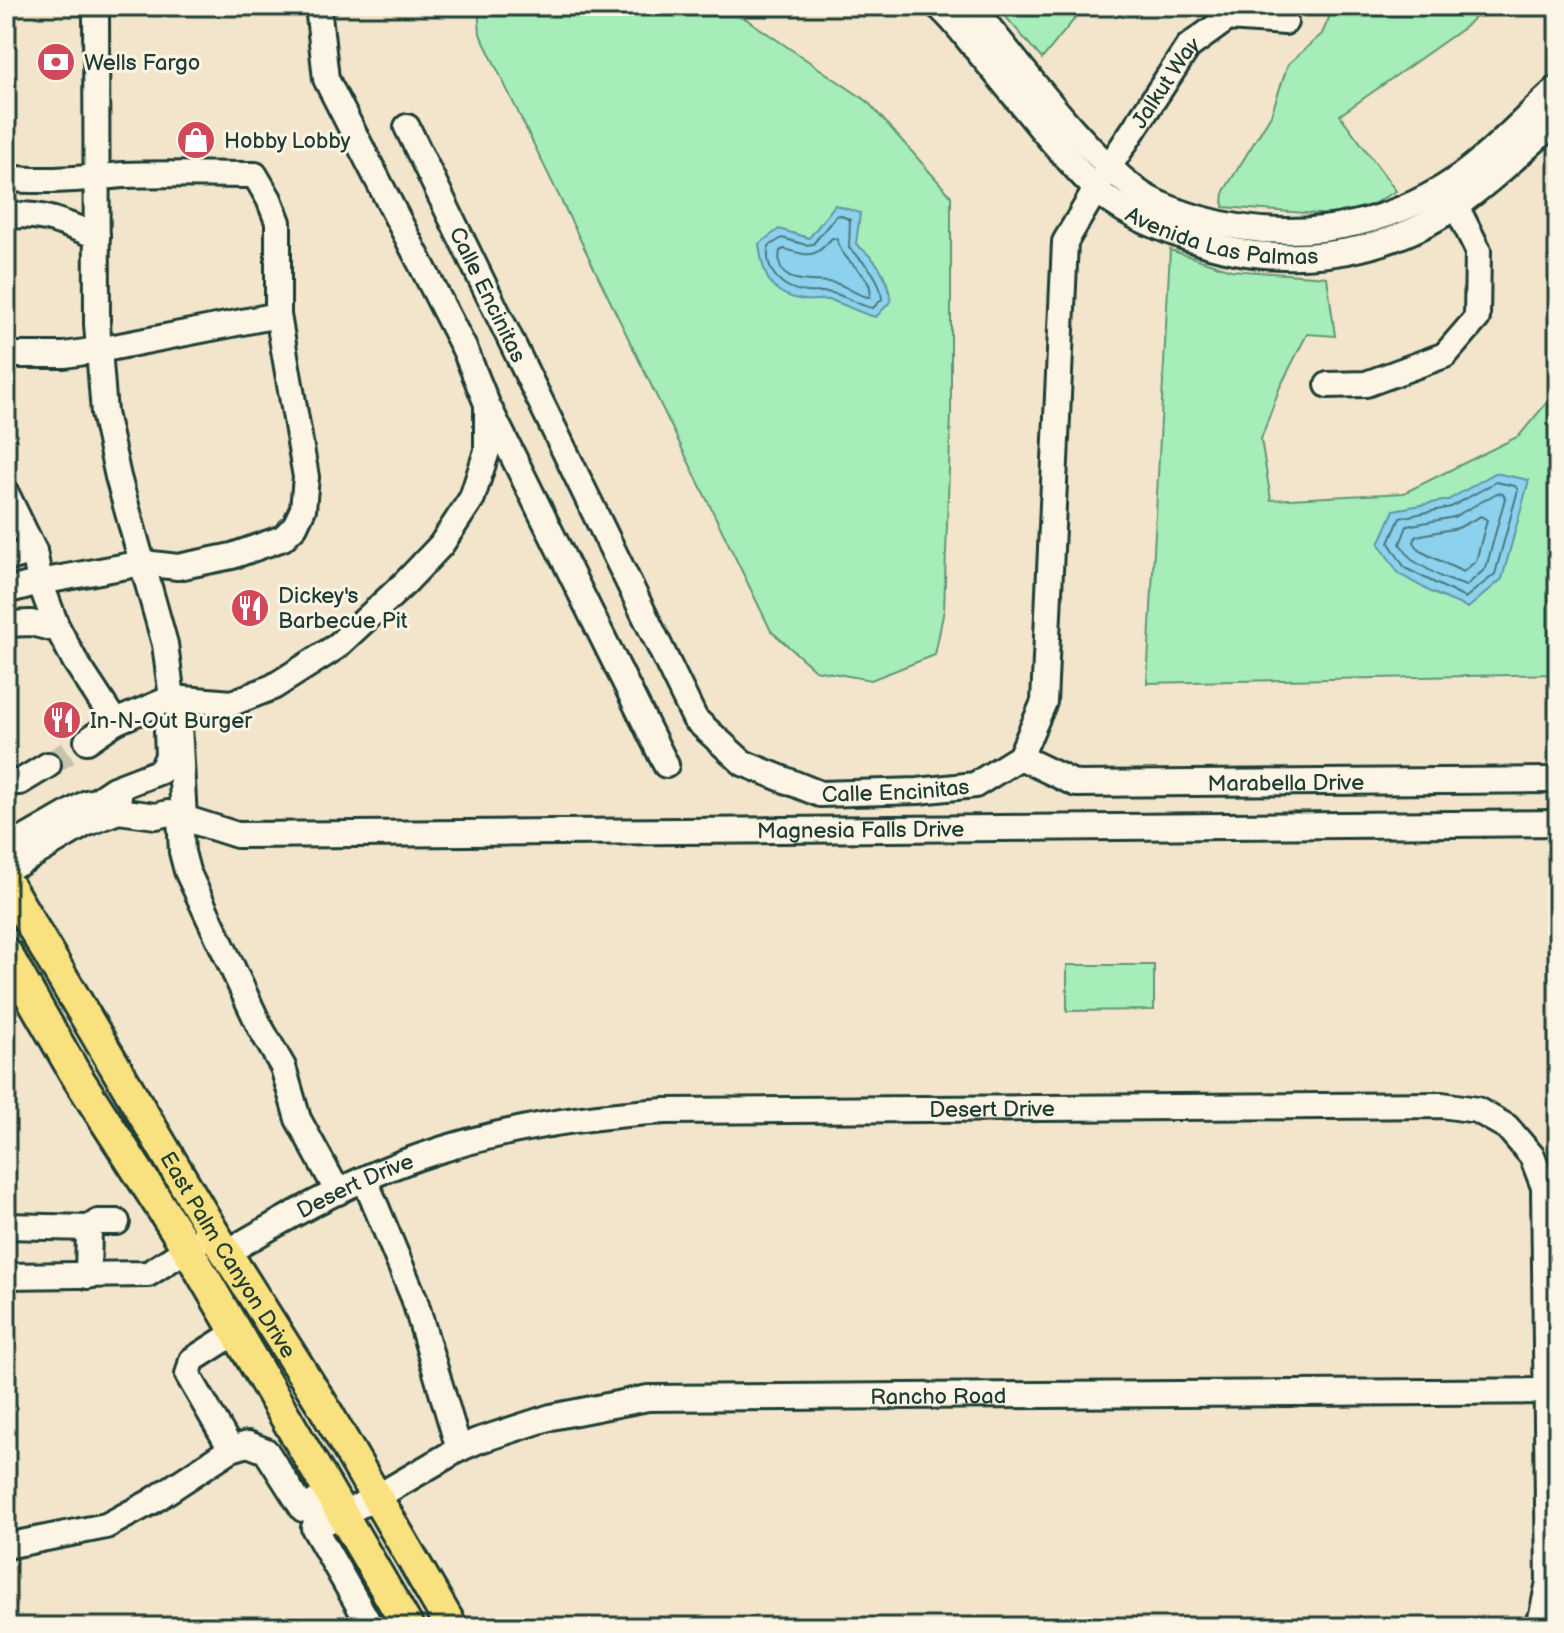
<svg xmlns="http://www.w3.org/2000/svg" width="1564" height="1633" viewBox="0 0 1564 1633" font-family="'Balsamiq Sans',sans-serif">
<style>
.green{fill:#a6edba;stroke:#629577;stroke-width:2}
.water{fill:#8cd1ed;stroke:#6096a3;stroke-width:2}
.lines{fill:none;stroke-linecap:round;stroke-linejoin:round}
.shore{stroke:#4b787e;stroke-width:2}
.minor-tunnel{stroke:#c8c3ad;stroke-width:24;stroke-dasharray:24 12;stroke-linecap:butt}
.minor-casing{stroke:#1f3d34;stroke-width:30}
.major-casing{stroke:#1f3d34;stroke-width:36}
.minor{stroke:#fcf5e5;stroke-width:24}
.major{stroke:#fae180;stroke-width:30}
.labels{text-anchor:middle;stroke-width:6;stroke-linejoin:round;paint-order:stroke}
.poi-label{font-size:22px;fill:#1f3d34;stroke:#fcf5e5;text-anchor:start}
.street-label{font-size:22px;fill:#1f3d34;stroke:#fcf5e5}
</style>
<rect width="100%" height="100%" fill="#f2e5cb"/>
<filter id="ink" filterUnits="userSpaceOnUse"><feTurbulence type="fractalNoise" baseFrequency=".0125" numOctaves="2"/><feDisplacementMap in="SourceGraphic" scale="16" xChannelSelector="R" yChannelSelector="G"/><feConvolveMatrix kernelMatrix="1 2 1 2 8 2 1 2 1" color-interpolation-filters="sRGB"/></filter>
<g filter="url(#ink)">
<g class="green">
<path d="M478,6H727L867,101L951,196V413L944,610L935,655L871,680L815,670L771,631L480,34Z"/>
<path d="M1000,6H1085L1042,59L1000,10Z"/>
<path d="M1334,6H1485L1465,27L1340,115L1396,191L1369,206L1333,215L1223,207L1224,191L1271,115L1288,64L1322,34Z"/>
<path d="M1170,250L1231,270L1327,277L1335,336L1307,334L1280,387L1261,439L1271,500L1404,493L1519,436L1558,389V674L1147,683Z"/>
<path d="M1067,965H1154V1010L1067,1011Z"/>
</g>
<g class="water">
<path d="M835,205L860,213L856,244C878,261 887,274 891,301L876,317C859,314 844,303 829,300C821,299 812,301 804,300C769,295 763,275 759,244L779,229L809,238Z"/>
<path d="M1495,473L1529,480L1502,579L1468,608L1433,593L1399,574L1379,544L1394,510L1448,500Z"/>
</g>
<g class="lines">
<g class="shore">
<path d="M840,215L850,220L849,248C865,264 880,275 882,299L873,308C858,306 847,296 832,293C824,291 815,293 807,292C783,290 763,271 769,246L782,238L806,245L813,244L836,216Z"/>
<path d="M832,238L837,239C841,264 875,273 870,297C857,296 847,286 835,283C814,278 773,289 780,251L784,249C810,256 814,259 832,238Z"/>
<path d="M1496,482L1515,486L1518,490L1495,574L1465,598L1405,568L1389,543L1400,518L1451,507Z"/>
<path d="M1497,493L1503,494L1505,498L1486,568L1466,586L1441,577L1412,560L1400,544L1407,526L1454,517Z"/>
<path d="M1481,516L1487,520L1476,561L1463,572L1420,551L1414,542L1416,536L1458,528Z"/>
</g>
<path class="minor-tunnel" d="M48,765L87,741"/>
<g class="minor-casing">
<g id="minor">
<path d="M96,6L97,324L104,413L118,477L165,644L172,698L178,707L184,819"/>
<path id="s1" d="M938,6C955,20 968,40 982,56C1019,100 1053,146 1093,186C1119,212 1154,226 1188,238C1276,270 1378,260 1456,206C1492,180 1525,149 1558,119"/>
<path d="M971,6C1024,68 1072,140 1137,191C1154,204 1178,212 1198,218C1281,242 1369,233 1443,188C1484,163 1522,120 1558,88"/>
<path id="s2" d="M407,127L695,719L743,763L820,794L918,791L975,785L1020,757L1044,702L1065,242L1109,167L1188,47L1228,18L1285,22"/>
<path d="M6,178C46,183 84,178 124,175C167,173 211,175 255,175L269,199L278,222V315L306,477L303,509L295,526L283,538L232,556L178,567L143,563L40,582L6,591"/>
<path d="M6,217C38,210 68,225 97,236"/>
<path d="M6,355H64L99,350L278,315"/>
<path d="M1328,385L1366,384L1445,355L1477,318L1478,250L1449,192"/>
<path d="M490,410L666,765"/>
<path d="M6,493L34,551L40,582L56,625L75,661L115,722L172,698L232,703L273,687L336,647L405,583L441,545L472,498L487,451V404L465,350L326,79L318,6"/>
<path d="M6,559L34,551"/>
<path d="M6,624L31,623L51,628"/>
<path d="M87,741L115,722"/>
<path id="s3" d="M1020,757L1076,784L1558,780"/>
<path d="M6,782H20L48,765"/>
<path d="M102,797L114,789L161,771L168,756L167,731"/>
<path d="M180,817L182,852L187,871L260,1027L283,1067L298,1119L338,1192"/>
<path d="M6,853L14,845L87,803L119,796"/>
<path id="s4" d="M6,864L20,863L85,824L118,811L156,816L168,813L237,835L1558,823"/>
<path d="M365,1180L414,1298L459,1449"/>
<path d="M6,1226L89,1228"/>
<path id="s5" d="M226,1253C287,1217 352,1180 419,1157C499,1129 581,1116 666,1111L1442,1105L1477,1110L1507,1127L1532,1156L1544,1187L1549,1582L1542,1615L1535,1627"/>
<path d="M6,1276L148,1274L201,1240"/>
<path d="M88,1276L89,1228L98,1222H117"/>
<path d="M231,1449L188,1375L192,1360L236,1332"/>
<path d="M6,1546L106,1526L151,1502L231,1449L248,1444L266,1451L303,1509L331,1493"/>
<path id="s6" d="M371,1627L314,1528L375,1498L459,1449L477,1441L551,1417L648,1398L1558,1391"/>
</g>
</g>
<g class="major-casing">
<g id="major">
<path id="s7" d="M6,882L213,1232L322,1404L452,1627"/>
<path d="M6,953L76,1075L187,1248L408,1627"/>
</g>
</g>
<use href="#minor" class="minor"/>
<use href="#major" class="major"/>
</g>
</g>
<defs>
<g id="bank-disc" transform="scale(2)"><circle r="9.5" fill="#d1495b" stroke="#fcf5e5"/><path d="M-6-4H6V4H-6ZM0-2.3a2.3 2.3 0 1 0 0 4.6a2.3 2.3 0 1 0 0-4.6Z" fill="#fff"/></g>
<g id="shop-disc" transform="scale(2)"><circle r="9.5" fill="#d1495b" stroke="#fcf5e5"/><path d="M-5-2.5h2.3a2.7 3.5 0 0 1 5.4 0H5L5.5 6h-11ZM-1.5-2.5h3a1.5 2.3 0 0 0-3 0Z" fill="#fff"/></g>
<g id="restaurant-disc" transform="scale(2)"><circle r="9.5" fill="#d1495b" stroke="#fcf5e5"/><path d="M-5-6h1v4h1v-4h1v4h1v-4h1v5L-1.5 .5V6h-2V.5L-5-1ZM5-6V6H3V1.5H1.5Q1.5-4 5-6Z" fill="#fff"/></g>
</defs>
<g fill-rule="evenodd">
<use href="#bank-disc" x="56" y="62"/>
<use href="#shop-disc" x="196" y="140"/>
<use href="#restaurant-disc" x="250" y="608"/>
<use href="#restaurant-disc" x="62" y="720"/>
</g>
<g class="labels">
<g class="poi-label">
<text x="84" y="70">Wells Fargo</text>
<text x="224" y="148">Hobby Lobby</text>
<text x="278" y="603">Dickey's<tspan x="278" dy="25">Barbecue Pit</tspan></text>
<text x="90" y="728">In-N-Out Burger</text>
</g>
<g class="street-label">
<text dy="8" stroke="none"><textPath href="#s2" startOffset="1724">Jalkut Way</textPath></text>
<text dy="8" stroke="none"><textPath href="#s1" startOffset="380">Avenida Las Palmas</textPath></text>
<text dy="8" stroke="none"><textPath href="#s2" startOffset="186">Calle Encinitas</textPath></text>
<text dy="8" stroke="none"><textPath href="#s3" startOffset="272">Marabella Drive</textPath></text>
<text dy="8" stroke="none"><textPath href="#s2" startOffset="882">Calle Encinitas</textPath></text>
<text dy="8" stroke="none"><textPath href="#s4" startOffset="872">Magnesia Falls Drive</textPath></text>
<text dy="8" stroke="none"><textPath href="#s5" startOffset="794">Desert Drive</textPath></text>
<text dy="8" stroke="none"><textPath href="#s5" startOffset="146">Desert Drive</textPath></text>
<text dy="8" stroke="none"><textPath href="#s7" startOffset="434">East Palm Canyon Drive</textPath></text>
<text dy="8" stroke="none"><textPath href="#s6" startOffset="766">Rancho Road</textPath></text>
</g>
</g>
<rect width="1564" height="1633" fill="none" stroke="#fcf5e5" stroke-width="32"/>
<rect x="16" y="16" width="1532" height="1601" fill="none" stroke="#1f3d34" stroke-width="3" filter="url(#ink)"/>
</svg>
